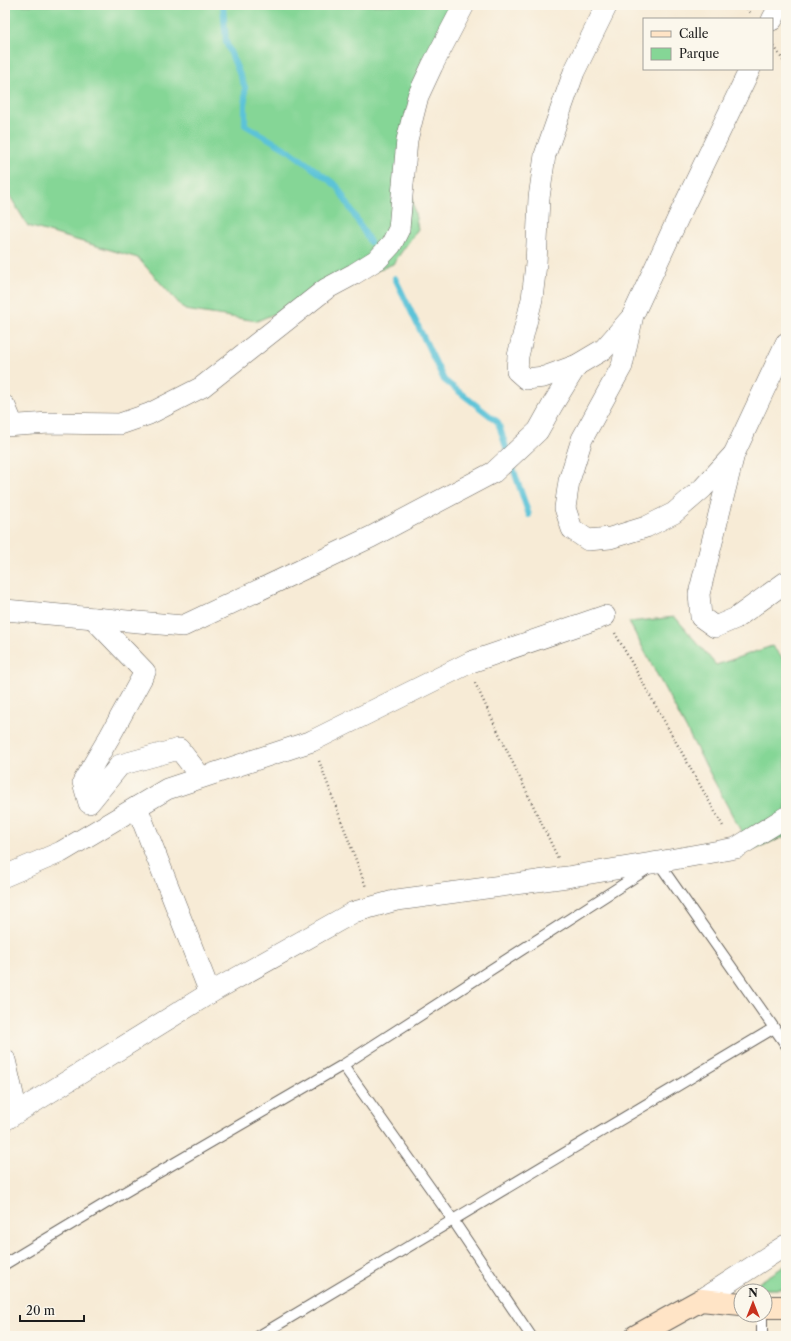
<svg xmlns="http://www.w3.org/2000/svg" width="791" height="1341" viewBox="0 0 791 1341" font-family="'Libre Caslon Text',serif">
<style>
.green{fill:#85d696;stroke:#507959}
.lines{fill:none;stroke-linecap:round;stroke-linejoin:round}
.stream{stroke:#5bc3d8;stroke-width:6}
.lane-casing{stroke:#69645d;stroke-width:12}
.street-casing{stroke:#69645d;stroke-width:22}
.secondary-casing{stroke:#69645d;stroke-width:24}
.path{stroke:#69645d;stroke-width:2.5;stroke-dasharray:1 3;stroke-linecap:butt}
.lane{stroke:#fff;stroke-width:10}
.street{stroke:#fff;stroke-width:21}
.secondary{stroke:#ffe4c6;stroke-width:22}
</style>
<rect width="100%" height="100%" fill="#fbf7ec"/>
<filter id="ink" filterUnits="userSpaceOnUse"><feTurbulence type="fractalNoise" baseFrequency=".025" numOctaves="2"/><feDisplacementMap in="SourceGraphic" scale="8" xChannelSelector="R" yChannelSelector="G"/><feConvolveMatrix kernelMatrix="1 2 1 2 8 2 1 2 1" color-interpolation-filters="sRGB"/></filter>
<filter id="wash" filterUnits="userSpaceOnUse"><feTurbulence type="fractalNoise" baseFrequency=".012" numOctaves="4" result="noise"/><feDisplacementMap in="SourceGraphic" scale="16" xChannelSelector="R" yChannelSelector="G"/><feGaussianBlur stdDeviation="0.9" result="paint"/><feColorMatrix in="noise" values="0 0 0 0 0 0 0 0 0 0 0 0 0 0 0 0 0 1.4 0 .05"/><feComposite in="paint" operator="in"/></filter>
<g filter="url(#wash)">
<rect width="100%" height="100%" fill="#f7ebd6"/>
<g class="green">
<path d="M5,5H453L402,145L418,229L393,264L257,321L185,310L138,258L28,226L5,188Z"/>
<path d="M675,617L716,665L772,646L786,662V836L751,850L629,622Z"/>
<path d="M786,1265V1289H749Z"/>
</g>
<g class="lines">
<g class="stream">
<path d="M223,5L226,42L245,87V125L291,152L337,186L370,242"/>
<path d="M395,278L444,380L498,422L508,453"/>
<path d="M511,462L529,515"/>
</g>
</g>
</g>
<g filter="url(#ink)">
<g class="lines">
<g class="lane-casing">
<g id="lane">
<path d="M343,1065L453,1220L531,1336"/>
<path d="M5,1264L113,1199L343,1065L658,862L786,1045"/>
<path d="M762,1315V1336"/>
<path d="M259,1336L774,1028"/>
</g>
</g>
<g class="street-casing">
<g id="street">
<path d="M607,5L574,72L545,155L539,198L536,264L532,299L518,356L517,371L526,379L544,377L577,365L604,349L632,317"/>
<path d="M772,20L780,5"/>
<path d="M786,343L734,454L699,594L701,617L715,627L736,618L786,582"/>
<path d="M5,406L13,425"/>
<path d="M5,426L49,423L120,424L149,414L202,387L326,289L354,274L378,259L391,245L399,229L407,140L418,96L432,66L464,5"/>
<path d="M734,454L703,488L674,513L646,527L610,538L588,540L572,529L565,508L569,481L582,439L622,366L633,315L679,216L750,69"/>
<path d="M5,610L183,626L371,537L494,472L538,431L553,404L577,365"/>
<path d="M93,618L145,672L110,736L83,782L89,803L120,765L179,749L201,777"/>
<path d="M137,807L210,993"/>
<path d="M5,876L61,852L167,789L312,741L471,662L605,616"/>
<path d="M5,1060L17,1112"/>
<path d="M5,1120L210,993L354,912L397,900L567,877L658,862L736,848L786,817"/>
<path d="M701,1300L786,1245"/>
</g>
</g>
<g class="secondary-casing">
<g id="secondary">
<path d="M765,1307H786"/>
<path d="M636,1336L701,1300L741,1304"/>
</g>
</g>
<g class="path">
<path d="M745,5L751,14"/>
<path d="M772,43L786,65"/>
<path d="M615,633L724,828"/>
<path d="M475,683L558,858"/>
<path d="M319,761L366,887"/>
</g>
<use href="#lane" class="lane"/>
<use href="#street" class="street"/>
<use href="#secondary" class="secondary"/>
</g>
</g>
<rect width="791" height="1341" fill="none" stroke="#fbf7ec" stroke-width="20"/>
<rect x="643" y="18" width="130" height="52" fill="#fbf7ec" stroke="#a29f99"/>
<rect x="651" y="31" width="20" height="6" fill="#ffe4c6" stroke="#a29f99"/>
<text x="679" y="38" font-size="12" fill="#1c1c1c">Calle</text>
<rect x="651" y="48" width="20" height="12" fill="#85d696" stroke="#a29f99"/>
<text x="679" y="58" font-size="12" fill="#1c1c1c">Parque</text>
<g transform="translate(753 1303)"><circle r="19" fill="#fbf7ec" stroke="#a29f99"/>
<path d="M0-3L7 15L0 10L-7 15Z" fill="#c8321e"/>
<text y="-6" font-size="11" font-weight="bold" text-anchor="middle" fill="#1c1c1c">N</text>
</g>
<path d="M20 1315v6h64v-6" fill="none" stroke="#1c1c1c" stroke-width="2"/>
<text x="26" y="1315" font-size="12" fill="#1c1c1c" stroke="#fbf7ec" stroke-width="3" paint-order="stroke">20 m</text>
</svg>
